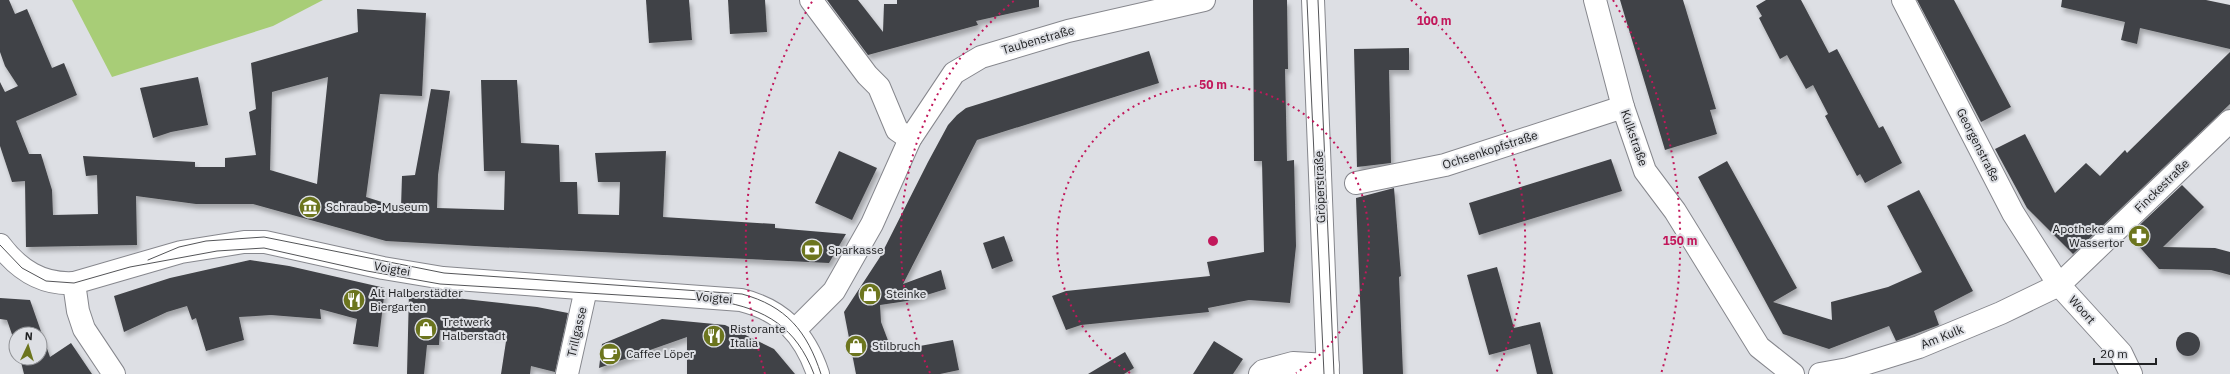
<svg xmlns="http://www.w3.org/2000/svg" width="2230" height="374" viewBox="0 0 2230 374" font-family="'IBM Plex Sans',sans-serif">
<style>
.green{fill:#a8cd77}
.building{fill:#404246;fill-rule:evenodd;filter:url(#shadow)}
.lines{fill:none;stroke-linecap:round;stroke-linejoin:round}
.minor-casing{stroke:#86878d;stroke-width:24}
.minor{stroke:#fff;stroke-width:22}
.tram{stroke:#545558;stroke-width:1}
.ring{fill:none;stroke:#c2185b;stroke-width:2;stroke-dasharray:2 4}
.labels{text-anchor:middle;stroke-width:4;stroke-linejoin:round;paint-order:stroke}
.street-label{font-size:12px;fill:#202123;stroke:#dddfe4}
.poi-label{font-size:12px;fill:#202123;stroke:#dddfe4;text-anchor:start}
.centre{fill:#c2185b;stroke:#dddfe4;stroke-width:2}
.ring-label{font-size:12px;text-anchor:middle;font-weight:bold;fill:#c2185b;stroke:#dddfe4;stroke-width:4;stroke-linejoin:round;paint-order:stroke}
</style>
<defs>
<filter id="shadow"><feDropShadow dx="2.5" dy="4.5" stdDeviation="2" flood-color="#0004"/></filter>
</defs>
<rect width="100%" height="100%" fill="#dddfe4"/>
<path class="green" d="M72,0H323L273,26L112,77Z"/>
<g class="building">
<path d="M0,0H9L15,14L27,9L52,68L64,63L77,95L16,121L29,154H41L52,190L53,215L98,214L97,175L86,176L83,156L195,162V167H225V158L256,155L249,112L256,109L251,63L358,32L357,9L426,13L422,96L380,94L366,197L401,208L402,176L415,175L431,89L450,91L438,175L437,208L504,210L505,171H484L481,80H517L521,143L559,145L560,182H577L578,214L619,215L620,182H598L595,153L666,151L663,217L775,224V228L846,234L829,263L475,246L386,241L253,204H196L136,196L137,245L26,247L25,181L12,182L0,146V82L5,92L18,86L5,66L0,52ZM328,77L317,184L270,170L272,92Z"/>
<path d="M646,0H689L692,40L649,43Z"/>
<path d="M728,0H765L767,32L730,34Z"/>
<path d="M827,0H858L883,32L884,4H897V0H1039V7L976,21L978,25L868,55Z"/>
<path d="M1253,0H1287L1288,69H1285L1287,161L1294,160L1296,246L1290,303L1249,300L1208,308L1209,312L1081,325L1066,330L1052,296L1066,291L1210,276L1207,262L1264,252L1262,161H1254Z"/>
<path d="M1620,0H1683L1716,109L1710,110L1717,134L1665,150Z"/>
<path d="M1766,0H1801L1829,53L1837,49L1879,128L1883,126L1902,163L1865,183L1860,174L1857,176L1825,116L1828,114L1813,85L1806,89L1787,55L1780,59L1759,18L1762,16L1756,6Z"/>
<path d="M1917,0H1954L2011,107L1981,122Z"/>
<path d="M2062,0H2206L2230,5V49L2140,28L2137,44L2121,40L2125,22L2061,7Z"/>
<path d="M1409,48V70H1389L1391,163L1357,167L1354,49Z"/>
<path d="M1149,51L1159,83L977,140L903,284L941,270L946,289L907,301L880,305L881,322L892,351L953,340L959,370L940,374H856L844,312L880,257L928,162L948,125L957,115L966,108Z"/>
<path d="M2230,52V104L2073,254L2027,208L1995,149L2025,134L2055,193L2086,163L2100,176L2125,150L2127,153Z"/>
<path d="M198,77L208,125L171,132L153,138L140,88Z"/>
<path d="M839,151L877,168L852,220L815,203Z"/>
<path d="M1611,159L1622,191L1479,235L1469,203Z"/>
<path d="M1727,161L1797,288L1773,302L1832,320L1831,302L1888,287L1922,272L1887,206L1919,190L1973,291L1934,311L1939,325L1896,341L1889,326L1829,349L1783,334L1698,177Z"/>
<path d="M2182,185L2204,207L2163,247L2215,248L2230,252V275L2211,270L2159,269L2129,235Z"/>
<path d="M1394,188L1401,276L1399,277L1403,374H1363L1356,198Z"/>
<path d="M1004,236L1013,261L992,269L983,243Z"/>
<path d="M250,260L289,266L385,288L378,347L353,344L357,319L320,309L321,319L271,315L239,317L244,340L206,351L196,318L192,320L187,306L167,312L124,332L114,296L170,278Z"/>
<path d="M1497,267L1514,328L1540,322L1553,374H1537L1530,344L1489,355L1467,275Z"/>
<path d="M409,293L537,307L568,313L555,372L531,366L530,374H501L507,335L440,330L439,345H427L424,374H407Z"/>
<path d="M0,298L30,300L50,357L71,343L92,374H24L20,358H40V334H16V346L7,320L0,319Z"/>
<path d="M662,319L725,325L774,349L795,374H687V337L599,368L602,344Z"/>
<circle cx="2188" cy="344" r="12"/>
<path d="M1214,341L1243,359L1233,374H1193Z"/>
<path d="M1125,352L1134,368L1124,374H1088Z"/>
</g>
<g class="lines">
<g class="minor-casing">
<g id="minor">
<path d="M811,0L867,75L879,87L897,130L910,139"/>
<path d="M1313,0L1328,374"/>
<path d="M1595,0L1623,107L1645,171L1675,211L1759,347L1793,374"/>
<path d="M1903,0L2013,213L2059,285L2121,353L2131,374"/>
<path d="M1356,183L1445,165L1623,107"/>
<path d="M0,245C19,270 42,285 74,283L181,252L244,242H265L383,268L443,278L741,300C782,310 805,335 818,374"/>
<path d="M74,283L78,311L84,329L114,374"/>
<path d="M795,330L834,291L872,224L910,139L954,73L981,57L1068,31L1204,0"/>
<path d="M567,374L586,289"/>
<path d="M1260,374L1263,371L1293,363L1328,365"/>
<path d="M1820,374L1848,369L1919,347L2001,313L2059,285L2230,121"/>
</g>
</g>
<use href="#minor" class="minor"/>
<g class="tram">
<path d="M1307,0L1324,374"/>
<path d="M1318,0L1334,374"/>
<path d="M0,245L22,268L46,281L74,283L130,267L217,251L264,248L367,271L440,284L718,301C766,309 796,327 814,374"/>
<path d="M148,260L179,247L206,241L264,237L444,273L742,294C786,306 807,331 821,374"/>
</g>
</g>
<g class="ring">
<path d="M1130 373A156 156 0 1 1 1296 373"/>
<path d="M930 373A312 312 0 0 1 1015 0M1411 0A312 312 0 0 1 1496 373"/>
<path d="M765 374A467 467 0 0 1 813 0M1613 0A467 467 0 0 1 1661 374"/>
</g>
<defs>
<g id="museum-disc" transform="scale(1.15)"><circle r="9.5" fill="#6c751e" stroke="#dddfe4"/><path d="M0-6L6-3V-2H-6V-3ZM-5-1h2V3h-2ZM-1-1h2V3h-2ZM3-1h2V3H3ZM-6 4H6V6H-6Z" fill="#fff"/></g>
<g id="pharmacy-disc" transform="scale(1.15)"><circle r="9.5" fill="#6c751e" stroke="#dddfe4"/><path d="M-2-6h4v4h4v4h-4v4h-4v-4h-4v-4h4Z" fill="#fff"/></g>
<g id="bank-disc" transform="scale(1.15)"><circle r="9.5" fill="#6c751e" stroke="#dddfe4"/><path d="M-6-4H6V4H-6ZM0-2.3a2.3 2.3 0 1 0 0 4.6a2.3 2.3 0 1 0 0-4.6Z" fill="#fff"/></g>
<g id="shop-disc" transform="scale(1.15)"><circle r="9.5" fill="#6c751e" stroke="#dddfe4"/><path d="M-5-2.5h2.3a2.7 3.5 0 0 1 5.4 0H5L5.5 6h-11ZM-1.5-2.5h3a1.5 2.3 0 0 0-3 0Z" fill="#fff"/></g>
<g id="restaurant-disc" transform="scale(1.15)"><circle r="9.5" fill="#6c751e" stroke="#dddfe4"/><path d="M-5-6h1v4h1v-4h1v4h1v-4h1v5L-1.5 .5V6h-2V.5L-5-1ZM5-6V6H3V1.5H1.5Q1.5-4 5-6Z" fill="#fff"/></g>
<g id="cafe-disc" transform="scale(1.15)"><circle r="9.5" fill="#6c751e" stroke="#dddfe4"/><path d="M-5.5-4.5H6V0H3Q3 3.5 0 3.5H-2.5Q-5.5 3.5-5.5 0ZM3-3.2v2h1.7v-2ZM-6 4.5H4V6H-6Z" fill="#fff"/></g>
</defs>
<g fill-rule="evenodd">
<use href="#museum-disc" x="310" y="207"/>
<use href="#pharmacy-disc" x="2139" y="236"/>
<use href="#bank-disc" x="812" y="250"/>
<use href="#shop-disc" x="870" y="294"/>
<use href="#restaurant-disc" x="354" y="300"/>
<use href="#shop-disc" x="426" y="329"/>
<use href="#restaurant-disc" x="714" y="336"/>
<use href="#shop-disc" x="856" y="346"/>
<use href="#cafe-disc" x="610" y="354"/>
</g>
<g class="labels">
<g class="street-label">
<text transform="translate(1038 40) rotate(-16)" y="4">Taubenstraße</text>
<text transform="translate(1634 138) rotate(71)" y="4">Kulkstraße</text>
<text transform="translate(1978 145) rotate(63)" y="4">Georgenstraße</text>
<text transform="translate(1490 150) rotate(-18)" y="4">Ochsenkopfstraße</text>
<text transform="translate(2162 186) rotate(-44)" y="4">Finckestraße</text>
<text transform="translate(1320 187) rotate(-92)" y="4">Gröperstraße</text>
<text transform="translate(392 269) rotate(10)" y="4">Voigtei</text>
<text transform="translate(714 298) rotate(5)" y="4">Voigtei</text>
<text transform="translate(2082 310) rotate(48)" y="4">Woort</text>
<text transform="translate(577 332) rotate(-77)" y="4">Trillgasse</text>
<text transform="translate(1942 337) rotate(-22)" y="4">Am Kulk</text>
</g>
<g class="poi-label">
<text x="326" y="211">Schraube-Museum</text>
<text x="2124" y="233" text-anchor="end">Apotheke am<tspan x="2124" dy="14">Wassertor</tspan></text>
<text x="828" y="254">Sparkasse</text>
<text x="370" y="297">Alt Halberstädter<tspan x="370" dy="14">Biergarten</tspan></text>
<text x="886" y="298">Steinke</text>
<text x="442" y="326">Tretwerk<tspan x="442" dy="14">Halberstadt</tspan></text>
<text x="730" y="333">Ristorante<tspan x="730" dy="14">Italia</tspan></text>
<text x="872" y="350">Stilbruch</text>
<text x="626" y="358">Caffee Löper</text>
</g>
</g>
<circle cx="1213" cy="241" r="6" class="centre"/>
<g class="ring-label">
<text x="1434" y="25">100 m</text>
<text x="1213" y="89">50 m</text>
<text x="1680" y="245">150 m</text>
</g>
<g transform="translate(28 346) rotate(4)"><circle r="19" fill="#dddfe4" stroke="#919397"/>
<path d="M0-3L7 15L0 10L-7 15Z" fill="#6c751e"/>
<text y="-6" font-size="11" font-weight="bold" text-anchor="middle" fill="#202123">N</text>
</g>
<path d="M2094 358v6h62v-6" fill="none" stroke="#202123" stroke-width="2"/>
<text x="2100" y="358" font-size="12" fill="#202123" stroke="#dddfe4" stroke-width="3" paint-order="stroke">20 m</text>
</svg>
